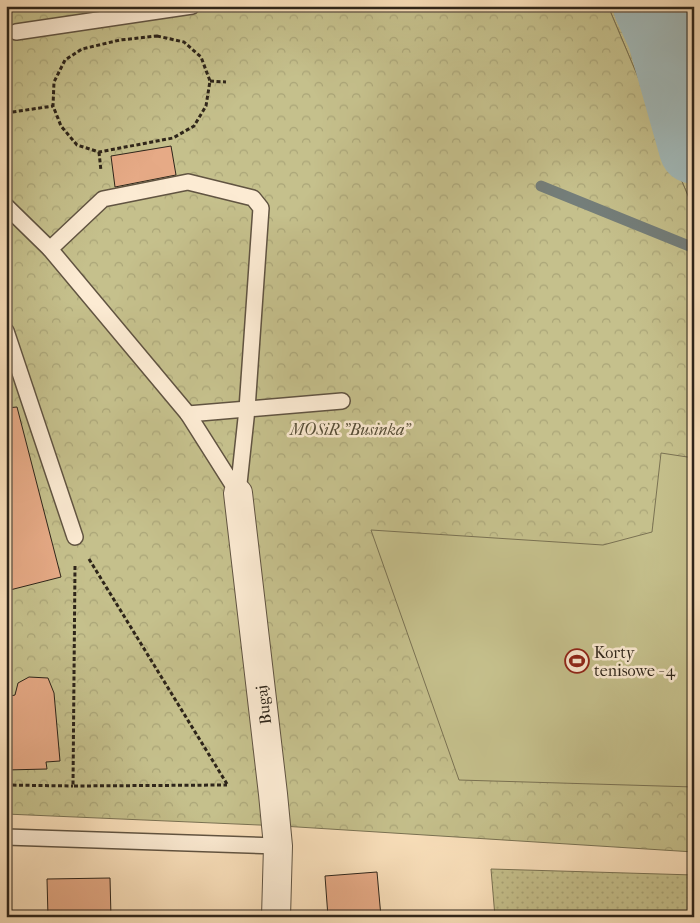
<svg xmlns="http://www.w3.org/2000/svg" width="700" height="923" viewBox="0 0 700 923" font-family="'IM FELL French Canon',serif">
<style>
.grass{fill:url(#grass-dots);stroke:#7a7253}
.wetland{fill:url(#wetland-marsh);stroke:#7a7253}
.park{fill:url(#park-crowns);stroke:#7a7253}
.pitch{fill:#c5c08c;stroke:#7a7253}
.lines{fill:none;stroke-linecap:round;stroke-linejoin:round}
.stream{stroke:#747e7a;stroke-width:11}
.river{stroke:#a2baba;stroke-width:70}
.building{fill:#e6aa86;stroke:#2e251a}
.lane-casing{stroke:#615442;stroke-width:18}
.street-casing{stroke:#615442;stroke-width:30}
.path{stroke:#2e251a;stroke-width:3;stroke-dasharray:4 2.5;stroke-linecap:butt}
.lane{stroke:#fcebd3;stroke-width:15}
.street{stroke:#fcebd3;stroke-width:28}
.labels{text-anchor:middle;stroke-width:5;stroke-linejoin:round;paint-order:stroke}
.park-label{font-size:16px;font-style:italic;fill:#544c36;stroke:#fcebd3}
.poi-label{font-size:16px;fill:#2e251a;stroke:#fcebd3;text-anchor:start}
.street-label{font-size:16px;fill:#2e251a;stroke:#fcebd3}
</style>
<defs>
<pattern id="grass-dots" width="8" height="8" patternUnits="userSpaceOnUse" patternTransform="scale(1.25)"><rect width="8" height="8" fill="#c5c08c"/><path d="M2 2h.1M6 6h.1" fill="none" stroke="#aaa578" stroke-width="1.8" stroke-linecap="round"/></pattern>
<pattern id="wetland-marsh" width="20" height="14" patternUnits="userSpaceOnUse" patternTransform="scale(1.25)"><rect width="20" height="14" fill="#c5c08c"/><path d="M1 5h8M5 5V1M11 12h8M15 12V8" fill="none" stroke="#aaa578"/></pattern>
<pattern id="park-crowns" width="20" height="18" patternUnits="userSpaceOnUse" patternTransform="scale(1.25)"><rect width="20" height="18" fill="#c5c08c"/><path d="M2 6a3 3 0 1 1 6 0M12 15a3 3 0 1 1 6 0" fill="none" stroke="#aaa578"/></pattern>
</defs>
<rect width="100%" height="100%" fill="#fae0bb"/>
<filter id="stains"><feTurbulence type="fractalNoise" baseFrequency=".004" numOctaves="4"/><feColorMatrix values="0 0 0 0 .2 0 0 0 0 .09 0 0 0 0 .02 0 0 0 .5 -.17"/></filter>
<radialGradient id="worn" r=".72"><stop offset=".6" stop-color="#630" stop-opacity="0"/><stop offset="1" stop-color="#630" stop-opacity=".3"/></radialGradient>
<path class="grass" d="M491,869L694,875V917H495Z"/>
<path class="wetland" d="M608,6H694V210Z"/>
<path class="park" d="M6,6H608L694,210V852L282,826L6,814Z"/>
<path class="pitch" d="M661,453L694,458V787L459,780L371,530L603,545L652,532Z"/>
<g class="lines">
<path class="stream" d="M541,186L694,248"/>
<path class="river" d="M648,6L662,36L694,149"/>
</g>
<g class="building">
<path d="M171,146L176,175L115,187L111,156Z"/>
<path d="M17,407L61,577L6,591V408Z"/>
<path d="M29,677L48,678L54,693L60,761L46,762L47,769L6,770V697L15,695L18,683Z"/>
<path d="M377,872L381,917H328L325,876Z"/>
<path d="M110,878L111,917H48L47,879Z"/>
</g>
<g class="lines">
<g class="lane-casing">
<g id="lane">
<path d="M16,32L192,6"/>
<path d="M188,182L253,198L261,208L247,409L238,493L188,414L50,249L103,199Z"/>
<path d="M6,206L50,249"/>
<path d="M6,331L75,537"/>
<path d="M188,414L342,401"/>
<path d="M6,837L278,846"/>
</g>
</g>
<g class="street-casing">
<path id="street" d="M238,493L273,794L278,846L276,917"/>
</g>
<g class="path">
<path d="M157,36L184,42L201,57L210,81L206,106L194,126L173,138L99,152L77,145L61,126L53,106L54,82L65,60L82,49L120,40Z"/>
<path d="M210,81L226,82"/>
<path d="M6,113L53,106"/>
<path d="M99,152L101,171"/>
<path d="M89,559L227,784"/>
<path d="M75,566L73,786L227,785"/>
<path d="M6,785L73,786"/>
</g>
<use href="#lane" class="lane"/>
<use href="#street" class="street"/>
</g>
<defs>
<g id="stadium-ring" transform="scale(1.25)"><circle r="9.5" fill="#fcebd3" stroke="#8f2418" stroke-width="1.5"/><path d="M0-5a6.5 5 0 1 0 0 10a6.5 5 0 1 0 0-10ZM-3.5-1.8h7v3.6h-7Z" fill="#8f2418"/></g>
</defs>
<g fill-rule="evenodd">
<use href="#stadium-ring" x="577" y="661"/>
</g>
<g class="labels">
<g class="park-label">
<text x="350" y="435">MOSiR "Businka"</text>
</g>
<g class="poi-label">
<text x="594" y="658">Korty<tspan x="594" dy="18">tenisowe - 4</tspan></text>
</g>
<g class="street-label">
<text transform="translate(263 705) rotate(-97)" y="6">Bugaj</text>
</g>
</g>
<rect width="700" height="923" fill="none" stroke="#fae0bb" stroke-width="25"/>
<rect x="8" y="8" width="685" height="908" fill="none" stroke="#2e251a" stroke-width="2.5"/>
<rect x="12" y="12" width="675" height="898" fill="none" stroke="#2e251a"/>
<rect width="100%" height="100%" filter="url(#stains)"/>
<rect width="100%" height="100%" fill="url(#worn)"/>
</svg>
